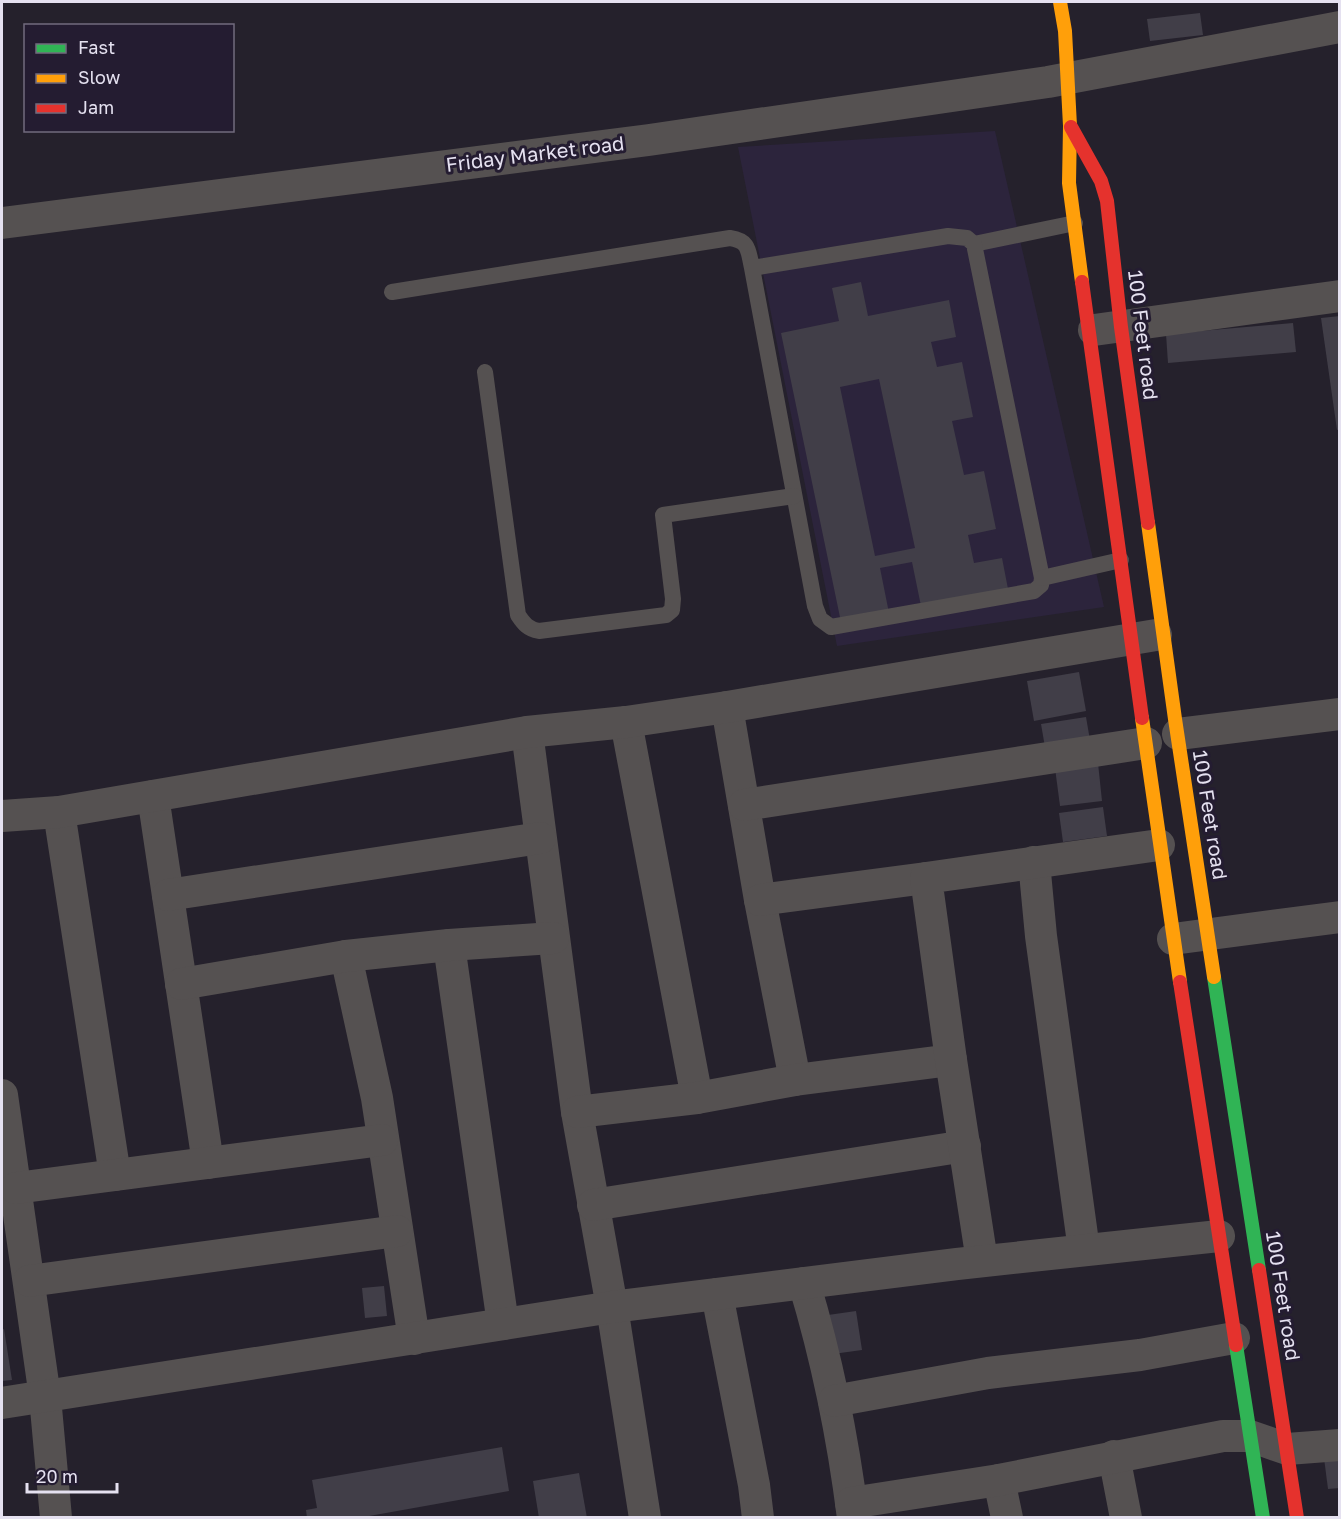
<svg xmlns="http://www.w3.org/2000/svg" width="1341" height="1519" viewBox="0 0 1341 1519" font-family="'Golos Text',sans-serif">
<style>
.built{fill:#2c243c}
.building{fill:#413e48;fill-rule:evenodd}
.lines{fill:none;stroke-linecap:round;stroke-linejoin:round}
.lane{stroke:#555151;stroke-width:16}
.street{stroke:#555151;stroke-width:32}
.fast{stroke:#30b455;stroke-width:14}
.slow{stroke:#ff9f0a;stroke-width:14}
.jam{stroke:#e5322d;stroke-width:14}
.labels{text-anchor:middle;stroke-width:6;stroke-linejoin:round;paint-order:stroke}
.street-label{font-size:20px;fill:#e5e1f0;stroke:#241c31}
</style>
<rect width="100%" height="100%" fill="#25212c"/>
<path class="built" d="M995,131L1104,607L837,646L738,147Z"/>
<g class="building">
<path d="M1200,13L1203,35L1150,41L1147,19Z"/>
<path d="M861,282L868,316L949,300L956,337L931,342L937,367L962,362L973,417L952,421L964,475L984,471L996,529L968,535L974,563L1002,558L1008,589L921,606L912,562L880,568L889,613L841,622L781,333L839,321L832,288ZM879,379L915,548L875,556L840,387Z"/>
<path d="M1340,316V429L1337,430L1321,318Z"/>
<path d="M1293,323L1296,352L1168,363L1166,334Z"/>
<path d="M1079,672L1086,711L1034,721L1027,681Z"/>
<path d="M1086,717L1091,746L1046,753L1041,724Z"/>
<path d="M1098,763L1102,801L1060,806L1055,768Z"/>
<path d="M1103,807L1107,836L1063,842L1059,813Z"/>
<path d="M384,1286L387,1316L365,1318L362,1288Z"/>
<path d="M856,1311L862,1350L833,1354L828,1315Z"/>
<path d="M4,1329L12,1380L2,1381V1330Z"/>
<path d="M502,1447L509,1491L358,1518H307L306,1510L317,1508L312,1480Z"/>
<path d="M1340,1456V1488L1328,1489L1324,1458Z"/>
<path d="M579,1473L587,1518H539L533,1481Z"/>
</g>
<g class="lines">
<g class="lane">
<path d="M974,244L1075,223"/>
<path d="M392,292L730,238C750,241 748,251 752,268L815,606L820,619L831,627L1034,591L1041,585L1042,578L974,244L967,238L948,236L752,268"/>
<path d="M485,372L518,615C524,624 528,629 539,631L666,615L672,610L673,599L663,515L794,496"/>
<path d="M1042,578L1121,560"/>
</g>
<g class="street">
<path d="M2,223L649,140L1048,82L1340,27"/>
<path d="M1094,330L1340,296"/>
<path d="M727,707L760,900L795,1080"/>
<path d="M626,722L697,1098"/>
<path d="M527,732L577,1112L612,1307L645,1518"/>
<path d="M1178,734L1340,714"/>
<path d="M153,796L208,1163"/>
<path d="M744,805L1146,743"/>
<path d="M59,812L115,1175"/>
<path d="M2,816L59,812L527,732L626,722L727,707L1156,635"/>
<path d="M1034,862L1041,936L1084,1250"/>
<path d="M168,895L540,838"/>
<path d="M760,900L926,878"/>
<path d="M1173,939L1340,917"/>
<path d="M449,945L503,1324"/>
<path d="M346,956L377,1098L414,1339"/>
<path d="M181,984L346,956L449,945L553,938"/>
<path d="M2,1095L45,1397L56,1518"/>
<path d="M577,1112L697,1098L795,1080L951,1060"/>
<path d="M16,1188L382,1140"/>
<path d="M593,1205L965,1146"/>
<path d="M982,1261L951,1060L926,878L1159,845"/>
<path d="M29,1281L397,1231"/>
<path d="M804,1283C827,1359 843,1438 853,1518"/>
<path d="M717,1294L754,1485L758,1518"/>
<path d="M834,1401L988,1373L1140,1355L1234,1338"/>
<path d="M2,1403L612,1307L957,1264L1219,1236"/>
<path d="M1114,1456L1126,1518"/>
<path d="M999,1480L1007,1518"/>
<path d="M851,1503L999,1480L1223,1436H1250L1287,1449L1340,1445"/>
</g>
<g class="fast">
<path d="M1214,977L1259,1270"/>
<path d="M1236,1345L1263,1518"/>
</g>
<g class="slow">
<path d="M1060,2L1065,31L1070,126L1069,183L1082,282"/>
<path d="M1148,523L1175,719L1214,977"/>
<path d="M1142,718L1180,982"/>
</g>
<g class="jam">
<path d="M1071,127L1101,181L1107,201L1121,327L1148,523"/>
<path d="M1082,282L1142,718"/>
<path d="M1180,982L1236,1345"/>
<path d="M1259,1270L1297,1518"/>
</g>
</g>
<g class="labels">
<g class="street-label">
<text transform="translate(535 154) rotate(-7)" y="7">Friday Market road</text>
<text transform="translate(1143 335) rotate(83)" y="7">100 Feet road</text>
<text transform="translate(1210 815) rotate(81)" y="7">100 Feet road</text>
<text transform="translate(1283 1296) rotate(81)" y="7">100 Feet road</text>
</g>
</g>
<rect width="1341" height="1519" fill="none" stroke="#e5e1f0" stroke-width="6"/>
<rect x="24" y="24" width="210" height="108" fill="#241c31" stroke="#716b7d" stroke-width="1.5"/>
<rect x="36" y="44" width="30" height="9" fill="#30b455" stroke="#716b7d" stroke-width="1.5"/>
<text x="78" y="54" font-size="18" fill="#e5e1f0">Fast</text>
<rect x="36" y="74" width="30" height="9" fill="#ff9f0a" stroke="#716b7d" stroke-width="1.5"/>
<text x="78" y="84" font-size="18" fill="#e5e1f0">Slow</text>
<rect x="36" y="104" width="30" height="9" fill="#e5322d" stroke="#716b7d" stroke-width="1.5"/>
<text x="78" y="114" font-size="18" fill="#e5e1f0">Jam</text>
<path d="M27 1483v9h90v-9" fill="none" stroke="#e5e1f0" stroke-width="3"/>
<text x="36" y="1483" font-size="18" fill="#e5e1f0" stroke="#241c31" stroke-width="4.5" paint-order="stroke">20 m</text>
</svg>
